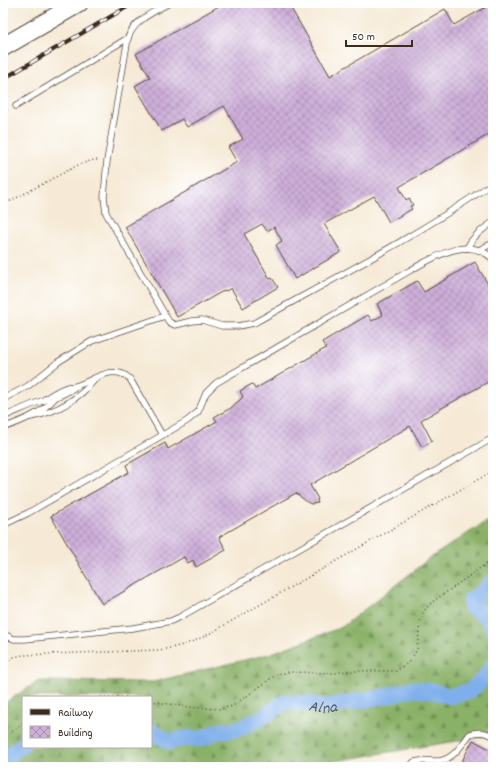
<svg xmlns="http://www.w3.org/2000/svg" width="496" height="770" viewBox="0 0 496 770" font-family="Dekko,sans-serif">
<style>
.forest{fill:url(#forest-firs);stroke:#626e42;fill-rule:evenodd}
.lines{fill:none;stroke-linecap:round;stroke-linejoin:round}
.river{stroke:#7fafea;stroke-width:16}
.building{fill:url(#building-cross-hatch)}
.service-casing{stroke:#57473a;stroke-width:7}
.trunk-casing{stroke:#57473a;stroke-width:20}
.path{stroke:#57473a;stroke-width:1.5;stroke-dasharray:1 3;stroke-linecap:butt}
.service{stroke:#fff;stroke-width:5.5}
.trunk{stroke:#fff;stroke-width:18}
.rail-casing{stroke:#3b2a1e;stroke-width:4}
.rail{stroke:#fff;stroke-width:2.5;stroke-dasharray:8;stroke-linecap:butt}
.labels{text-anchor:middle;stroke-width:4;stroke-linejoin:round;paint-order:stroke}
.water-label{font-size:16px;font-style:italic;fill:#535965;stroke:#fff}
</style>
<defs>
<pattern id="forest-firs" width="22" height="20" patternUnits="userSpaceOnUse"><rect width="22" height="20" fill="#8ab167"/><path d="M5 1l3.5 6h-7zM16 11l3.5 6h-7z" fill="#729054"/></pattern>
<pattern id="building-cross-hatch" width="8" height="8" patternUnits="userSpaceOnUse"><rect width="8" height="8" fill="#ceafda"/><path d="M0 0l8 8M0 8l8-8" fill="none" stroke="#a88fb0"/></pattern>
</defs>
<rect width="100%" height="100%" fill="#fff"/>
<filter id="ink" filterUnits="userSpaceOnUse"><feTurbulence type="fractalNoise" baseFrequency=".025" numOctaves="2"/><feDisplacementMap in="SourceGraphic" scale="8" xChannelSelector="R" yChannelSelector="G"/><feConvolveMatrix kernelMatrix="1 2 1 2 8 2 1 2 1" color-interpolation-filters="sRGB"/></filter>
<filter id="wash" filterUnits="userSpaceOnUse"><feTurbulence type="fractalNoise" baseFrequency=".012" numOctaves="4" result="noise"/><feDisplacementMap in="SourceGraphic" scale="16" xChannelSelector="R" yChannelSelector="G"/><feGaussianBlur stdDeviation="0.9" result="paint"/><feColorMatrix in="noise" values="0 0 0 0 0 0 0 0 0 0 0 0 0 0 0 0 0 1.4 0 .05"/><feComposite in="paint" operator="in"/></filter>
<g filter="url(#wash)">
<rect width="100%" height="100%" fill="#f6ead6"/>
<path class="forest" d="M493,517V735L323,763L320,767H3V704L39,681L153,682L269,654L342,627L430,558ZM23,697H151V747H23Z"/>
<g class="lines">
<g class="river">
<path d="M493,581L487,588L471,600V607L487,617L493,629"/>
<path id="s1" d="M151,731L170,742L186,738L201,739L218,731L238,729L263,717L285,702L304,703L325,707L386,696L410,689L433,691L450,696L470,691L487,675L493,665"/>
<path d="M3,760L23,744"/>
</g>
</g>
<g id="blocks">
<g class="building">
<path d="M224,3H288L330,76L445,9L454,25L488,6L493,16V132L399,187L406,200L409,198L413,205L410,206L412,209L389,222L374,196L324,224L341,252L295,279L276,245L282,241L274,227L267,231L262,224L244,234L270,279L272,278L278,287L243,308L231,288L226,291L225,290L177,317L125,227L237,162L228,147L243,139L224,106L187,127L182,119L162,131L135,86L150,77L136,54Z"/>
<path d="M475,262L493,293V379L421,420L432,441L422,447L410,426L310,485L318,499L317,500L318,503L311,504L307,502L296,493L219,537L226,550L196,567L193,560L188,563L184,557L102,604L51,516L129,472L126,465L165,443L168,449L217,421L214,417L231,408L243,397L240,391L252,384L255,389L326,348L322,342L368,315L372,321L383,315L377,304L417,281L424,292Z"/>
<path d="M473,740L493,751V767H459Z"/>
</g>
</g>
</g>
<g filter="url(#ink)">
<use href="#blocks" fill-opacity="0" stroke="#57473a" stroke-width="1"/>
<g class="lines">
<g class="service-casing">
<g id="service">
<path d="M169,3C154,12 134,20 128,38L107,161L104,197L106,213L169,322L175,325L192,321L202,320L222,326H238L254,323C335,278 417,236 493,183"/>
<path d="M16,106L128,38"/>
<path d="M467,248C473,236 482,230 493,222"/>
<path d="M479,250L489,245"/>
<path d="M3,399L28,386L58,362L92,341L165,316"/>
<path d="M42,401C49,396 58,390 67,387C70,386 73,387 76,386C93,381 113,363 130,379L162,435"/>
<path d="M3,417C16,412 29,405 42,401C55,397 65,395 76,386"/>
<path d="M31,417C57,412 79,399 96,378"/>
<path d="M3,428C22,421 41,414 55,398"/>
<path d="M3,525L28,513L187,421L198,412L206,393L216,383L409,271C433,258 468,234 493,259"/>
<path d="M3,634L14,639H25L133,628L171,621L180,617L493,438"/>
<path d="M3,645L7,636"/>
<path d="M410,767L414,762C423,760 431,761 439,761C454,759 462,744 470,734C479,731 485,732 493,736"/>
</g>
</g>
<g class="trunk-casing">
<path id="trunk" d="M3,47L79,3"/>
</g>
<g class="path">
<path d="M3,112L10,109"/>
<path d="M3,205L80,164L94,160H99"/>
<path d="M3,663L14,657L23,655L157,650C178,648 197,641 216,630L493,471"/>
<path d="M101,697H129"/>
<path d="M151,701L187,707L220,709L233,706L277,674L289,672L335,673L347,671H396L408,663L417,650L420,622L424,611L431,603L493,559"/>
<path d="M3,739L23,723"/>
</g>
<use href="#service" class="service"/>
<use href="#trunk" class="trunk"/>
<g class="rail-casing">
<path id="rail" d="M3,79L134,3"/>
</g>
<use href="#rail" class="rail"/>
</g>
</g>
<g class="labels">
<g class="water-label">
<text dy="6" stroke="none"><textPath href="#s1" startOffset="185">Alna</textPath></text>
</g>
</g>
<rect width="496" height="770" fill="none" stroke="#fff" stroke-width="16"/>
<rect x="22" y="696" width="130" height="52" fill="#ffffff" stroke="#b1aaa5"/>
<rect x="30" y="709" width="20" height="6" fill="#3b2a1e" stroke="#b1aaa5"/>
<text x="58" y="716" font-size="12" fill="#3b2a1e">Railway</text>
<rect x="30" y="726" width="20" height="12" fill="url(#building-cross-hatch)" stroke="#b1aaa5"/>
<text x="58" y="736" font-size="12" fill="#3b2a1e">Building</text>
<path d="M346 40v6h66v-6" fill="none" stroke="#3b2a1e" stroke-width="2"/>
<text x="352" y="40" font-size="12" fill="#3b2a1e" stroke="#ffffff" stroke-width="3" paint-order="stroke">50 m</text>
</svg>
